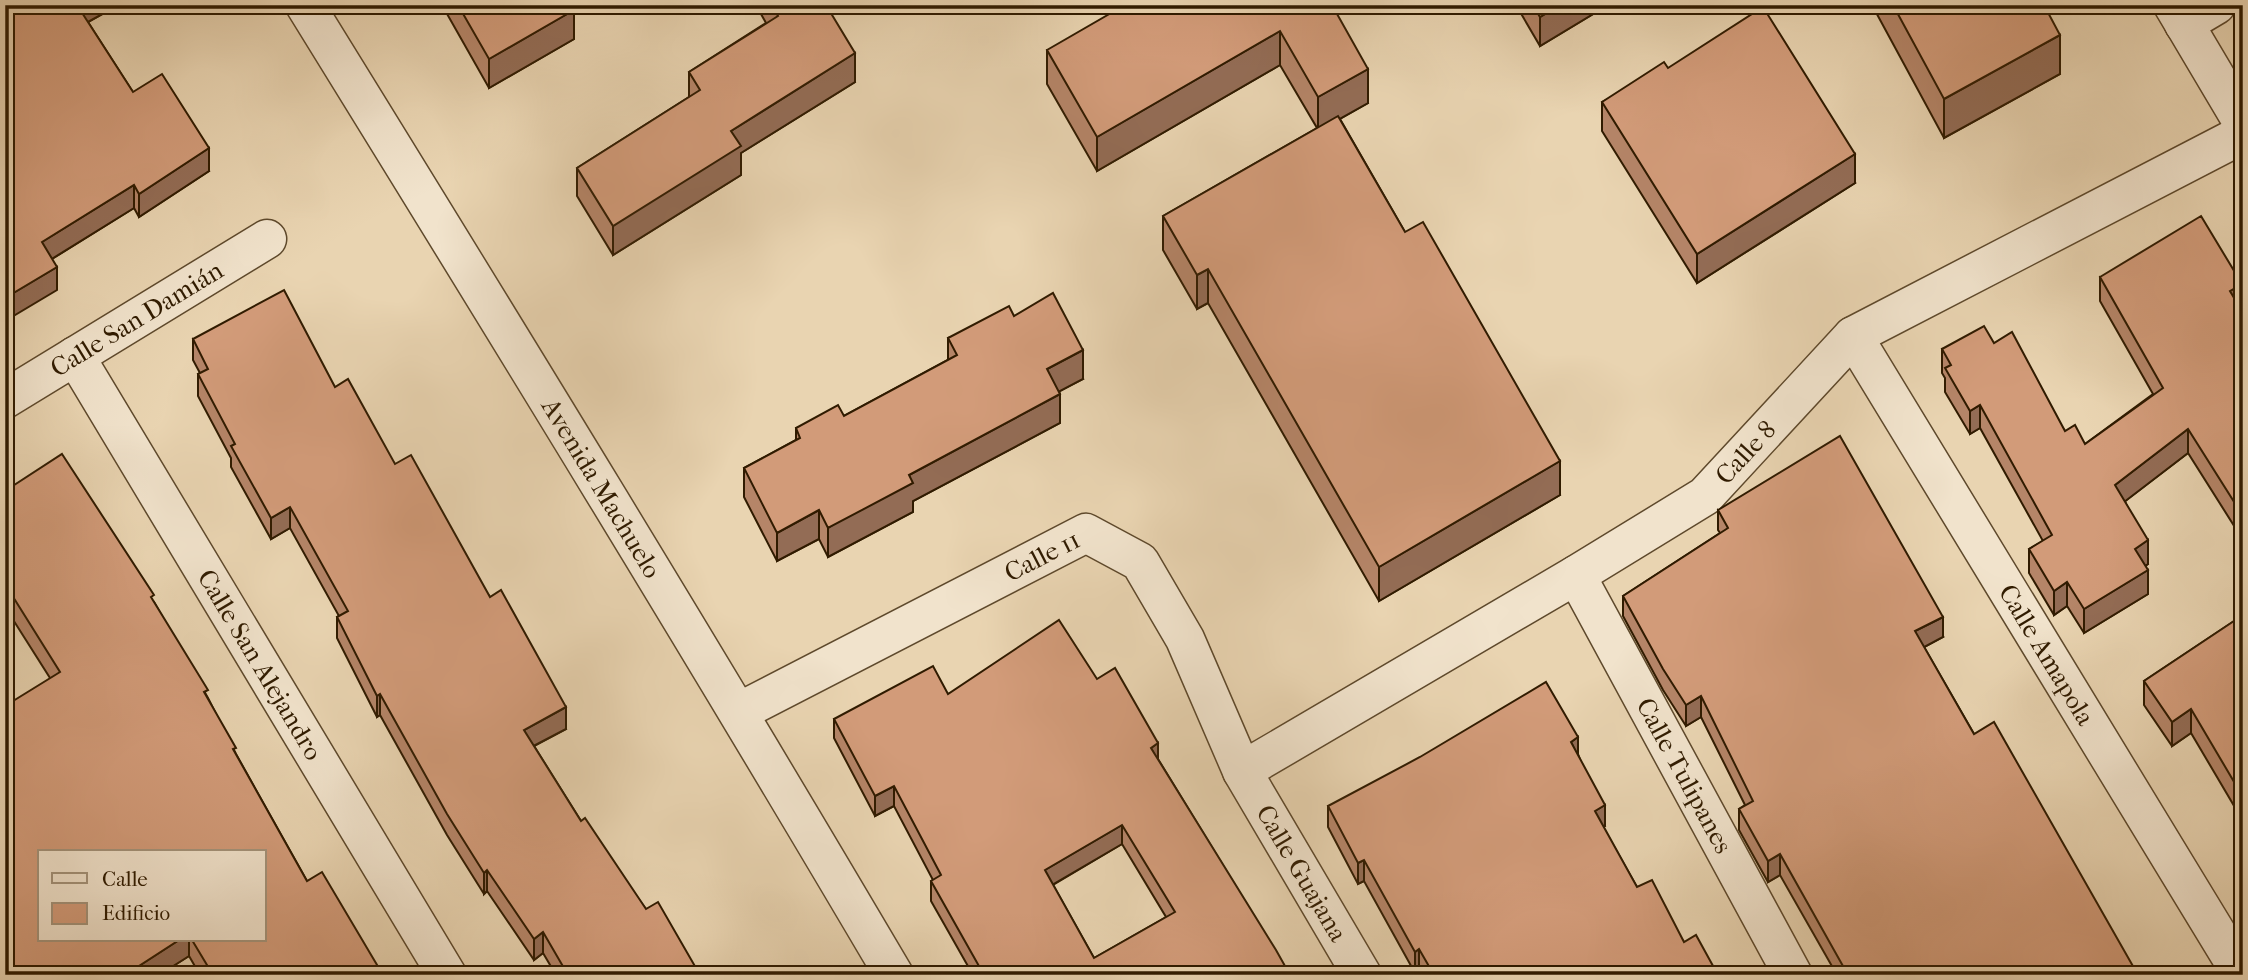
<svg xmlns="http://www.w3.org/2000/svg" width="2248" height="980" viewBox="0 0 2248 980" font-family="'IM FELL French Canon',serif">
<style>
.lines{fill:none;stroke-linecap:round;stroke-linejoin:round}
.minor-casing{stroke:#5e492c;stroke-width:41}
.tertiary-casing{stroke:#5e492c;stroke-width:41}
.minor{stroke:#f1e3cc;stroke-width:38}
.tertiary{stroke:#f1e3cc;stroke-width:38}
.wall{fill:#b58568;stroke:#301b00;stroke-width:2;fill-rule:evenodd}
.shaded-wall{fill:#936c55;stroke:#301b00;stroke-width:2}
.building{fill:#d29b79;stroke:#301b00;stroke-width:2;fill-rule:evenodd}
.labels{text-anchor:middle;stroke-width:5;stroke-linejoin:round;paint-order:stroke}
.street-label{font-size:26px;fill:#301b00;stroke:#f1e3cc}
</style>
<rect width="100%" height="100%" fill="#e9d4b1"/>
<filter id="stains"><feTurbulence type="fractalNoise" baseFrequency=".00286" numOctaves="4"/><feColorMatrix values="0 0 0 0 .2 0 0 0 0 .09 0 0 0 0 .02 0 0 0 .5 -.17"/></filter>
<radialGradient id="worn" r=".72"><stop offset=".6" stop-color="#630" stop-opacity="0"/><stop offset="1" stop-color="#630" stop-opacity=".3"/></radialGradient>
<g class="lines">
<g class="minor-casing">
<g id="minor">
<path d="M2173,5L2243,123"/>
<path d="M2184,24L2216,5"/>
<path id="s1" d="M1853,336L2242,975"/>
<path id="s2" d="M75,356L447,975"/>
<path id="s3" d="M5,399L267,239"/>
<path id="s4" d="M1576,575L1793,975"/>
<path id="s5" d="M739,712L1086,533L1140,562L1185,639L1242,771L1362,975"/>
<path id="s6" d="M1242,771L1576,575L1705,496L1853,336L2243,134"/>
</g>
</g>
<g class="tertiary-casing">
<g id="tertiary">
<path id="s7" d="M305,5C504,327 702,649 894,975"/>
</g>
</g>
<use href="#minor" class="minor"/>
<use href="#tertiary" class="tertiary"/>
</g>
<g class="wall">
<path d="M5,5H108V11L88,22L133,92L209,171L139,217L134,208L52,259L57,290Z"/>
<path d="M442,5H571L574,39L489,88Z"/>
<path d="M756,5H826L855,82L741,153V175L613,255L577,196V168L689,97V72L766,23Z"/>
<path d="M1332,5L1368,103L1340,119L1405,232L1560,495L1379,601L1208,303L1197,309L1163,250V216L1317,128L1280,65L1097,171L1047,84V50Z"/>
<path d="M1516,5H1608L1540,46Z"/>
<path d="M1872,5H2044L2060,74L1944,138Z"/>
<path d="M1668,68L1855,183L1697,283L1602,131V102Z"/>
<path d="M2100,277L2242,308H2240L2243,313V540L2188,453L2125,501L2148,564L2145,566L2148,594L2084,633L2067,606L2054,615L2029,573V549L2043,541L1980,428L1970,434L1945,392V378L1942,373V349L1994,343L2065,431L2085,444L2153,394L2100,301Z"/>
<path d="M1014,316L1083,379L1059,391L1060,423L913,501V512L828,557L819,539L777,561L744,497V468L796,440V428L844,416L948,360V338Z"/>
<path d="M193,339L335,387L395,464L490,597L566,729L534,746L581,821L646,909L700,975H556L543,953L534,960L487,891L484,894L447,835L380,715L377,717L337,638V617L339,616L290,528L271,539L231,467V458L198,396V374L200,373L193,360Z"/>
<path d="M5,491L154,602L208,698L236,754L307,881L383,975H200L189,956L159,975H5L50,678L5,607ZM264,852V940H40Z"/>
<path d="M1718,510L1943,637L1924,647L1974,734L2138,975H1837L1780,875L1768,882L1739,830V809L1745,805L1701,717L1686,726L1663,690L1623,616V596L1720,533L1718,530Z"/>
<path d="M2243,615V821L2191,733L2172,746L2144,705V681Z"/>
<path d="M1097,679L1158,759L1290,975H973L931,901V881L933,880L894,806L875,816L834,738V719L948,694ZM1122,844L1166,917L1094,958L1053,885Z"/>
<path d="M1578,754L1605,826L1603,827L1637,887L1684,942L1718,975H1422L1419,970L1415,973L1364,881L1358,884L1328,827V806Z"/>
</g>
<g class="shaded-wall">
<path d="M77,5H108V11L77,28Z"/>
<path d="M1560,5H1608L1540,46V17Z"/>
<path d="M574,10V39L489,88V59Z"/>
<path d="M1280,31V65L1097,171V137Z"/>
<path d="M2060,35V74L1944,138V99Z"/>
<path d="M855,53V82L741,153V175L613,255V226L731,131Z"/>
<path d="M1368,69V103L1318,131V97Z"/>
<path d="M209,148V171L139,217V194Z"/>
<path d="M1855,154V183L1697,283V254Z"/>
<path d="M134,185V208L42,265V242Z"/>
<path d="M57,267V290L5,321V298Z"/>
<path d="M1208,269V303L1197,309V275Z"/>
<path d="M2242,284V308L2230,314V291Z"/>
<path d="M1083,350V379L1047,398V369Z"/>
<path d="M1060,394V423L913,501V512L828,557V528L909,475Z"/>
<path d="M1980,405V428L1970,434V411Z"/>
<path d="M2188,429V453L2115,509V485Z"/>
<path d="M1560,461V495L1379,601V567Z"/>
<path d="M290,507V528L271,539V518Z"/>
<path d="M819,510V539L777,561V533Z"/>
<path d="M2148,540V564L2135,573V549Z"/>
<path d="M2148,570V594L2084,633V609Z"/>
<path d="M2067,582V606L2054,615V591Z"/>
<path d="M1943,617V637L1915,652V631Z"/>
<path d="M380,694V715L377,717V696Z"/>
<path d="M1701,696V717L1686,726V705Z"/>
<path d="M566,707V729L524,751V730Z"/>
<path d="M2191,709V733L2172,746V722Z"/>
<path d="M1578,737V758L1571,742Z"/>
<path d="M1158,743V763L1151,748Z"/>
<path d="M894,786V806L875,816V796Z"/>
<path d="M1605,805V826L1595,832V811Z"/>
<path d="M1122,825V844L1045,889V870Z"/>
<path d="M1780,854V875L1768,882V861Z"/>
<path d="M1364,860V881L1358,884V863Z"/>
<path d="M487,870V891L484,894V873Z"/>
<path d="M543,932V953L534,960V939Z"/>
<path d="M179,940H189V956L159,975H125Z"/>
<path d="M1419,949V970L1415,973V952Z"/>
</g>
<g class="building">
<path d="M5,5H77L133,92L162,74L209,148L139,194L134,185L42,242L57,267L5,298Z"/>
<path d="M458,5H571L574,10L489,59Z"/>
<path d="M772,5H826L855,53L731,131L741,146L613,226L577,168L700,90L689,72L778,16Z"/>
<path d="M1125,5H1332L1368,69L1318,97L1280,31L1097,137L1047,50Z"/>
<path d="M1533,5H1560L1540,17Z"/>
<path d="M1893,5H2044L2060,35L1944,99Z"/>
<path d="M1763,7L1855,154L1697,254L1602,102L1664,62L1668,68Z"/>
<path d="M1338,116L1405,232L1423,222L1560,461L1379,567L1208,269L1197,275L1163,216Z"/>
<path d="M2201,216L2242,284L2230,291L2243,313V516L2188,429L2115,485L2148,540L2135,549L2148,570L2084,609L2067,582L2054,591L2029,549L2052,535L1980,405L1970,411L1945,368L1951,365L1942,349L1984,326L1994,343L2012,332L2065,431L2075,425L2085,444L2163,388L2100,277Z"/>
<path d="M284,290L335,387L348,379L395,464L411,455L490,597L501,590L566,707L524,730L581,821L585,818L646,909L658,902L700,975H568L543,932L534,939L487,870L484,873L447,814L380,694L377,696L337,617L348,611L290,507L271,518L231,446L235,444L198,374L208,369L193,339Z"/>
<path d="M1053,293L1083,350L1047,369L1060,394L909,475L913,483L828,528L819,510L777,533L744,468L800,438L796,428L838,405L844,416L957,355L948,338L1009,306L1014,316Z"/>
<path d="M1840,436L1943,617L1915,631L1974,734L1994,722L2138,975H1848L1780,854L1768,861L1739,809L1753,801L1701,696L1686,705L1663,669L1623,596L1728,528L1718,510Z"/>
<path d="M62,454L154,595L151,597L208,690L204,692L236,748L233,749L307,881L322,872L383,975H213L192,940H264V852H40V940H179L125,975H5V706L60,672L5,584V491Z"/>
<path d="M2243,615V797L2191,709L2172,722L2144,681Z"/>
<path d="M1059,620L1097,679L1115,668L1158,743L1151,748L1276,950L1290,975H984L931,881L941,875L894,786L875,796L834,719L933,666L948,694ZM1122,825L1175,912L1094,958L1045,870Z"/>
<path d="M1546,682L1578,737L1571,742L1605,805L1595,811L1637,887L1652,880L1684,942L1696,935L1718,975H1434L1419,949L1415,952L1364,860L1358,863L1328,806L1420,757Z"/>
</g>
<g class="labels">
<g class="street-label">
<text dy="9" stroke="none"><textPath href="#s3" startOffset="154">Calle San Damián</textPath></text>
<text dy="9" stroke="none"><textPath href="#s6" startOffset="598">Calle 8</textPath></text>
<text dy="9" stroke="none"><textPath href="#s7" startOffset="567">Avenida Machuelo</textPath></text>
<text dy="9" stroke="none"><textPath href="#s5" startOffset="341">Calle 11</textPath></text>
<text dy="9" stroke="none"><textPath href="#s1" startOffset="373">Calle Amapola</textPath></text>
<text dy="9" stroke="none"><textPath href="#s2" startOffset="360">Calle San Alejandro</textPath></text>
<text dy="9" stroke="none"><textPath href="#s4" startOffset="228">Calle Tulipanes</textPath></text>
<text dy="9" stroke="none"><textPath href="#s5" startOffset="803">Calle Guajana</textPath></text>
</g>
</g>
<rect width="2248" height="980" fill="none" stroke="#e9d4b1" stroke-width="28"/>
<rect x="7" y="7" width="2234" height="966" fill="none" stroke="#301b00" stroke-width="3.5"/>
<rect x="14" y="14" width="2220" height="952" fill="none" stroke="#301b00" stroke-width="2"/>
<rect x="38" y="850" width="228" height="91" fill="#f1e3cc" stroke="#a4937a" stroke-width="2"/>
<rect x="52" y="873" width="35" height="10" fill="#f1e3cc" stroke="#a4937a" stroke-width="2"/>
<text x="102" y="886" font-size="21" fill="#301b00">Calle</text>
<rect x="52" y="903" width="35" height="21" fill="#d29b79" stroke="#a4937a" stroke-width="2"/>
<text x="102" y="920" font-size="21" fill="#301b00">Edificio</text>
<rect width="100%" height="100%" filter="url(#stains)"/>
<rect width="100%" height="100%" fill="url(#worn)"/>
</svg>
